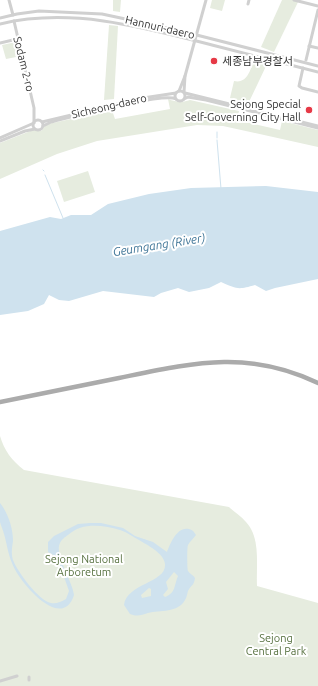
<svg xmlns="http://www.w3.org/2000/svg" width="318" height="686" viewBox="0 0 318 686" font-family="Ubuntu,'Noto Sans KR',sans-serif">
<style>
.green{fill:#e6ecdf}
.water{fill:#cfe2ee;fill-rule:evenodd}
.lines{fill:none;stroke-linecap:round;stroke-linejoin:round}
.stream{stroke:#cfe2ee;stroke-width:1}
.minor{stroke:#d0d0d0;stroke-width:3}
.major{stroke:#ababab;stroke-width:4.5}
.poi-dot{fill:#e63946;stroke:#fff;stroke-width:1.5}
.labels{text-anchor:middle;stroke-width:4;stroke-linejoin:round;paint-order:stroke}
.street-label{font-size:11px;fill:#333;stroke:#fff}
.poi-label{font-size:11px;fill:#333;stroke:#fff;text-anchor:start}
.park-label{font-size:11px;fill:#56703f;stroke:#fff}
.water-label{font-size:12px;font-style:italic;fill:#3f7597;stroke:#fff}
</style>
<rect width="100%" height="100%" fill="#fff"/>
<g class="green">
<path d="M113,0H121L120,12L113,11Z"/>
<path d="M212,0H225L222,11L210,8Z"/>
<path d="M282,0H299L274,52L261,47Z"/>
<path d="M109,25L118,26L114,99L104,100Z"/>
<path d="M16,42L18,54L15,55L16,57L6,59L2,45Z"/>
<path d="M255,59L268,62L248,104L230,98L234,81C248,84 250,69 255,59Z"/>
<path d="M168,99C176,102 182,103 190,100L239,111L237,120L280,130L282,121L318,130V147L223,126L197,125L97,141L57,154L0,179V143L33,130L41,131L45,126L48,124L112,110L115,119L170,109Z"/>
<path d="M88,171L95,192L64,202L57,181Z"/>
<path d="M0,436C4,450 12,461 24,470L229,507C234,512 241,516 246,522C261,538 256,565 257,586L318,603V686H0Z"/>
</g>
<g class="water">
<path d="M266,186L318,192V279L275,288L266,291L255,285C238,290 237,289 221,282L209,288L189,292L178,288L161,293L154,297L103,291L69,301L59,300L49,295L44,304L28,311L0,315V231L50,217L61,219L71,215H91L108,204L149,194L191,188Z"/>
<path d="M0,503C8,513 13,528 13,541C12,548 11,553 13,560C17,571 39,601 51,603C56,604 61,602 66,599L69,591L57,557L48,552V542L54,536L78,524L90,523H101L123,528L135,536L153,542L167,552C170,544 177,526 189,529C193,530 194,532 196,535C194,538 190,541 188,545C187,547 187,569 188,571C190,574 193,575 195,578C194,586 191,585 188,591C187,594 187,597 185,600C178,613 160,610 148,613C141,615 138,617 130,614L124,605C127,583 167,583 165,564C164,553 147,545 139,540C133,537 127,532 120,530C103,525 82,522 68,535C65,537 61,540 60,543C54,555 73,582 74,595C62,633 18,581 12,563C8,554 7,544 4,534C3,530 1,526 0,522C0,516 0,509 0,503ZM174,572L178,576C174,585 176,593 165,597L163,595L168,589L166,582ZM149,588L151,589V596L142,598L141,595Z"/>
</g>
<g class="lines">
<g class="stream">
<path d="M217,132V138"/>
<path d="M217,140L221,189"/>
<path d="M43,170L44,171"/>
<path d="M45,175L63,218"/>
</g>
<g class="minor">
<path d="M9,0L13,15"/>
<path d="M294,0L318,6"/>
<path d="M248,4L249,0"/>
<path d="M0,18L17,14L39,11L102,14L177,30L318,66"/>
<path d="M14,21L34,108V122"/>
<path d="M0,24C71,7 143,27 212,45C247,54 283,63 318,72"/>
<path d="M0,43L17,39"/>
<path d="M309,46L318,48"/>
<path d="M306,60L318,10"/>
<path d="M303,68L299,86L302,88L318,92"/>
<circle cx="180" cy="96" r="5"/>
<path d="M179,91L185,76"/>
<path d="M184,92L185,76L206,0"/>
<path d="M185,93L318,126"/>
<path d="M184,99L188,97L206,100L318,128"/>
<circle cx="38" cy="125" r="5"/>
<path d="M42,122L143,98L176,93"/>
<path d="M43,126L51,122C72,117 162,92 176,99"/>
<path d="M0,138L34,123"/>
<path d="M0,141L25,131L35,129"/>
<path d="M29,680V677"/>
<path d="M0,681L17,676"/>
</g>
<path class="major" d="M0,402C40,394 79,386 119,378C192,363 248,349 318,383"/>
</g>
<g class="poi-dot">
<circle cx="214" cy="61" r="4"/>
<circle cx="309" cy="110" r="4"/>
</g>
<g class="labels">
<g class="street-label">
<text transform="translate(160 27) rotate(13)" y="4">Hannuri-daero</text>
<text transform="translate(24 64) rotate(76)" y="4">Sodam 2-ro</text>
<text transform="translate(109 106) rotate(-13)" y="4">Sicheong-daero</text>
</g>
<g class="poi-label">
<text x="222" y="65">세종남부경찰서</text>
<text x="301" y="108" text-anchor="end">Sejong Special<tspan x="301" dy="13">Self-Governing City Hall</tspan></text>
</g>
<g class="park-label">
<text x="84" y="563">Sejong National<tspan x="84" dy="13">Arboretum</tspan></text>
<text x="276" y="642">Sejong<tspan x="276" dy="13">Central Park</tspan></text>
</g>
<g class="water-label">
<text transform="translate(159 245) rotate(-9)" y="4">Geumgang (River)</text>
</g>
</g>
</svg>
